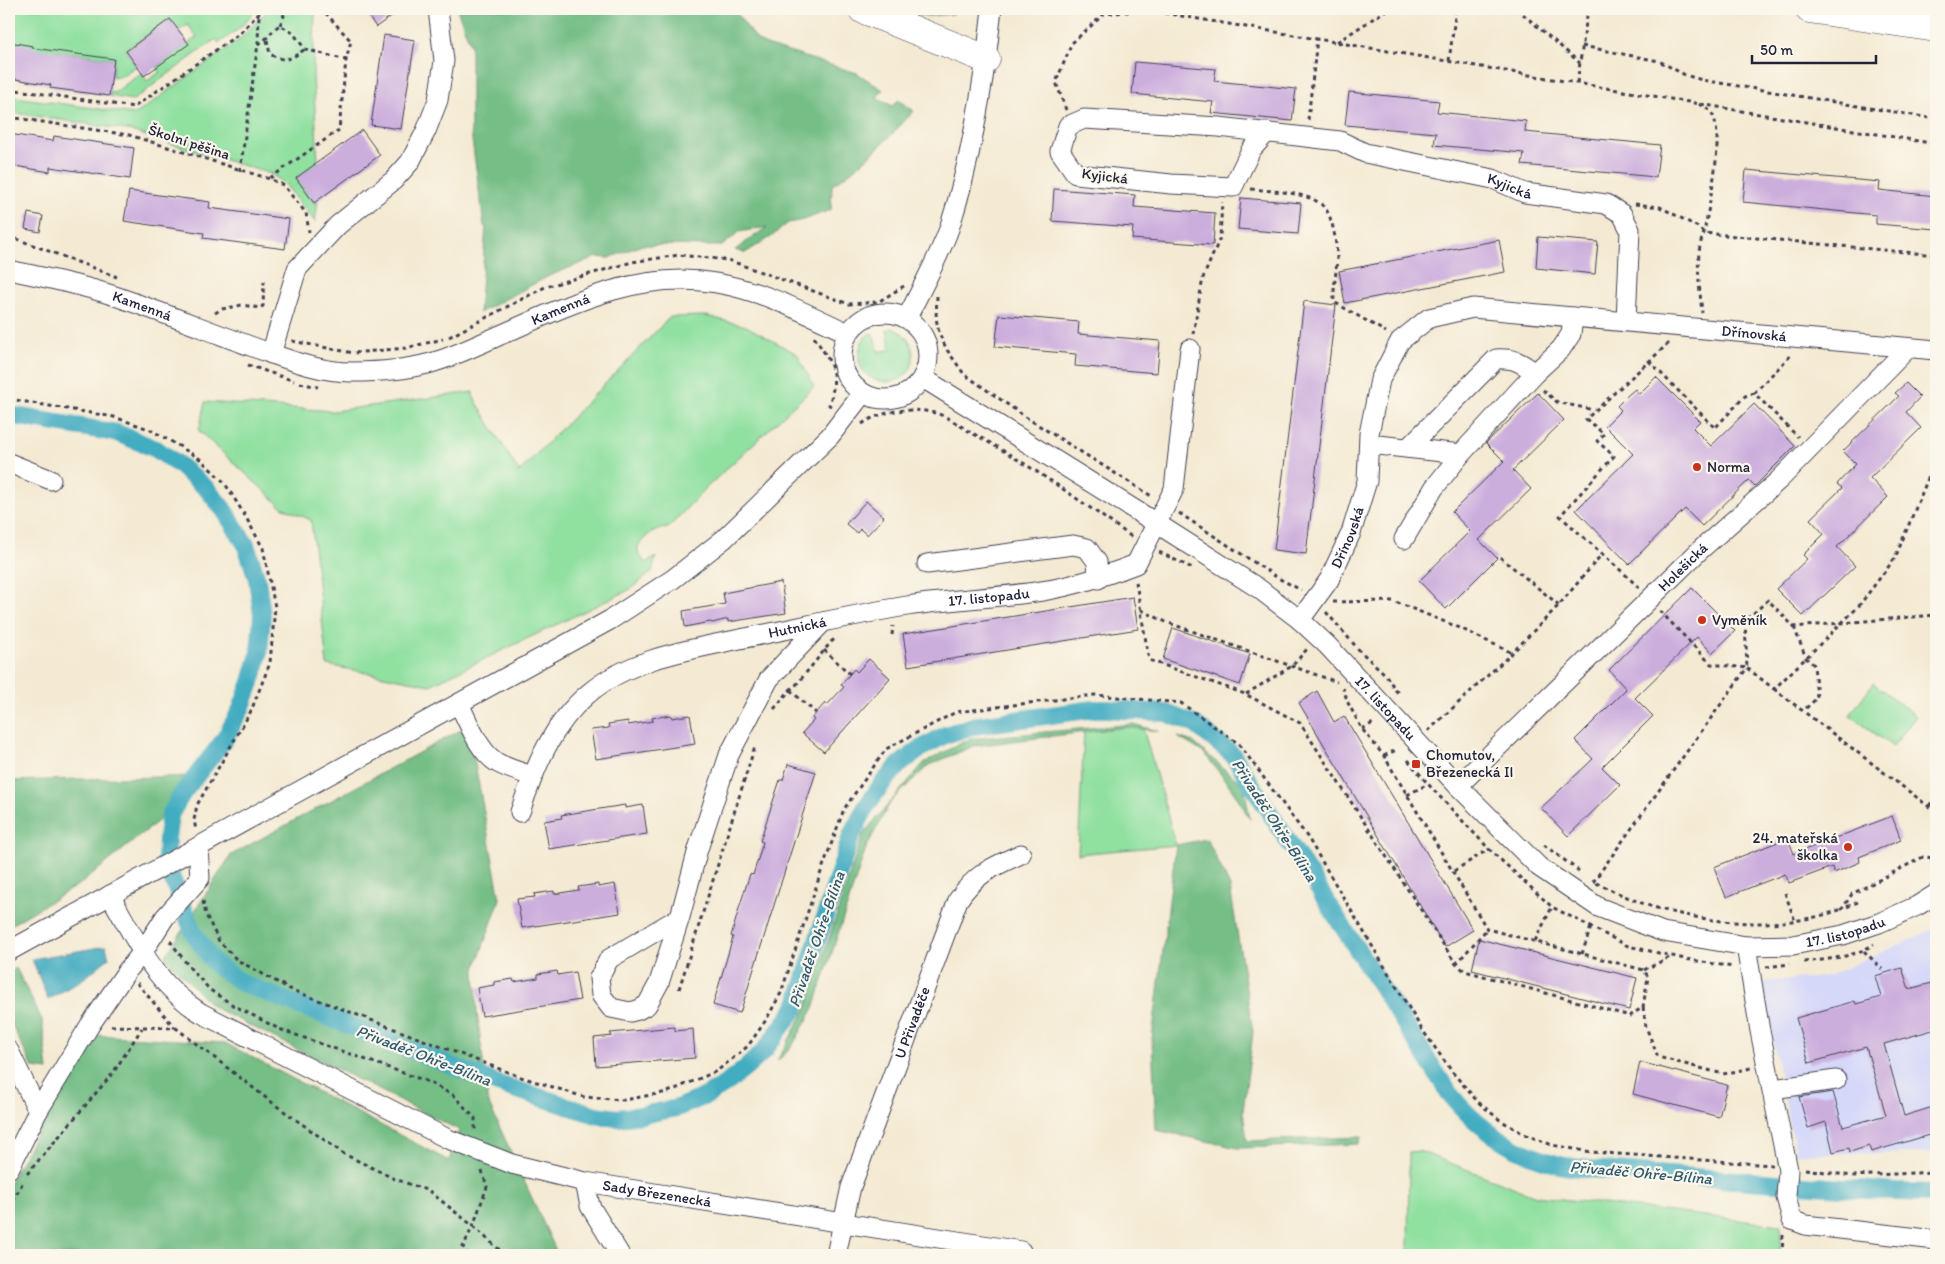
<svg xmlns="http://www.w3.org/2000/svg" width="1945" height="1264" viewBox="0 0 1945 1264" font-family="Itim,sans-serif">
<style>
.built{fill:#d5d8f9}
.green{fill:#90e0a0;stroke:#59816e}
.forest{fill:#74be86;stroke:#4b7060}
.water{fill:#42acc1;stroke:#32677e}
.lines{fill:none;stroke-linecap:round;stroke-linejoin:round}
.canal{stroke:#42acc1;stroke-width:18}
.building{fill:#ccaedd}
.minor-casing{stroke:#424052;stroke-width:21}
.highway-casing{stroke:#424052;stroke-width:29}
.path{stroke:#424052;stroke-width:3;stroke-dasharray:4 4;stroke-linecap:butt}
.minor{stroke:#fff;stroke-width:19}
.highway{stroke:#fff;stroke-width:28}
.poi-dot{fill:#c8321e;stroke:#fbf7ec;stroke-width:2}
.labels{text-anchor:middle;stroke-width:4.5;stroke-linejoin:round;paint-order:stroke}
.street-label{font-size:15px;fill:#22223b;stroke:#fbf7ec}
.poi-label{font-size:15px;fill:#22223b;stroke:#fbf7ec;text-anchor:start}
.water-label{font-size:16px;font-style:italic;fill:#2f5971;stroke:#fbf7ec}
</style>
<rect width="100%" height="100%" fill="#fbf7ec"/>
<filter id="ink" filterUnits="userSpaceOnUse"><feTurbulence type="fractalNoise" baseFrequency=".02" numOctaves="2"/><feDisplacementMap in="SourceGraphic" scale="10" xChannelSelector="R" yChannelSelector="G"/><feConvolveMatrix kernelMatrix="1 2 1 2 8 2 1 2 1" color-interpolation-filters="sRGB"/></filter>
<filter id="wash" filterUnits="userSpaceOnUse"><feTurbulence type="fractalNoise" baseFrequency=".0096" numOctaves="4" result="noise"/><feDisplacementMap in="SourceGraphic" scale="20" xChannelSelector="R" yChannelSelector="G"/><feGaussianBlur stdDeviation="1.12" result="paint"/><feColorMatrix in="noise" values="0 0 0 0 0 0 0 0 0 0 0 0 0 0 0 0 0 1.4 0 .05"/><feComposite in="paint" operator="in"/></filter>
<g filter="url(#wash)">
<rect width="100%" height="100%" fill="#f4ead3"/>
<path class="built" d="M1936,928V1153L1796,1154L1761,982L1828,976Z"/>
<g class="green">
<path d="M9,9H257L240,28L219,43L216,39L133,100L109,96L110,92L114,93L141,73L147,81L160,72L157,67L197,37L188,25L178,31L170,19L126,50L136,66L120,77L112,76L114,59L56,51L38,63L32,47L9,42Z"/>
<path d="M269,9H315L313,74L318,162L296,178L314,203L318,201L315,222L284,183L271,174L127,130L9,112V96L134,114L139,112L240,39Z"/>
<path d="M706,316L746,326L797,354L814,387L705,489L668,528C653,529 647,535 638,546V553L646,563L656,557L652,572L629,590L430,685L327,665L311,520L282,507L199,431L205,402L333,411L473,392V396L519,472L670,317Z"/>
<path d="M891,328C903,332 912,339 913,353C917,392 855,391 859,353C860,345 863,338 870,333L873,334L879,352L891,349L887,330Z"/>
<path d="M1873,683L1916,716L1893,747L1850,715Z"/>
<path d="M1125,727L1143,728L1176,845L1078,854L1084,732Z"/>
<path d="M1419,1151L1536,1196L1781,1225L1780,1255H1408L1409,1152Z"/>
</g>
<g class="forest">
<path d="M457,9H733L758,41L769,46L857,73L883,90L876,98L893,106L898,100L914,111C889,138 863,165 832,185L831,210L803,220L788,223L771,237L745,253L735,250L767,227L739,232L722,246L642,245L609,258L597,257L549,276L479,313L486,227L484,226L471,132V46Z"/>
<path d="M887,9H959L953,14L928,16Z"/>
<path d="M1133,724L1158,731L1125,727L974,746L929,765L891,801L866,848L814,1008L791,1048L777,1061L806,1009L863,834L924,763L969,739Z"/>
<path d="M468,726L500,899L475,969L477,1012L488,1102L558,1255H9V1184L36,1134L95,1035L225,1043L449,1161L459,1130L213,1007L165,957L231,855Z"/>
<path d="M1178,737L1193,742L1244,786L1250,819L1233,790L1204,753Z"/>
<path d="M193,776L179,792L168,813L83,882L9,926V781Z"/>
<path d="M1207,839L1230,887L1253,1032L1243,1111L1247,1141L1362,1137L1358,1144L1238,1148L1156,1130L1152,1039L1176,845Z"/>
<path d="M16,968L42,1020L48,1070L33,1068L9,1019V973Z"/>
</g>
<path class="water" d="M106,946L109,958L83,979L48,1000L32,959Z"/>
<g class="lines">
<path class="canal" d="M9,415L117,433L156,449L178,464L207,489L224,510L246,545L257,579L262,615L259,654L251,682L241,709L224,740L182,794L170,815L167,838L166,863L194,934L215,964L244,984L347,1025L498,1084L596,1115L617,1118L642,1115L677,1108L706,1096L727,1083L747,1067L764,1051L795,1009L851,836L866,807L881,785L899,765L920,749L945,735L973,726L1094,709H1108L1166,713L1196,725L1233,755L1449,1093C1476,1127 1511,1151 1553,1163C1564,1167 1576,1167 1588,1169L1896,1192L1936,1193"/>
</g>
<g id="blocks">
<g class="building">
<path d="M363,9H401L376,27Z"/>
<path d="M170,19L189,44L144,76L126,51Z"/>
<path d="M384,35L415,40L401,129L371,125Z"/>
<path d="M9,42L33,46V48L114,59L109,96L50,88L51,85L9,78Z"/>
<path d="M1135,62L1216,69L1214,81L1296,89L1292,121L1211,113L1213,102L1132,94Z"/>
<path d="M1349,92L1439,101L1437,112L1526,121L1525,132L1660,145L1656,177L1522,165L1524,153L1434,145L1436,133L1345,125Z"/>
<path d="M362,130L380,155L314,203L296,178Z"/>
<path d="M9,134L53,141L54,136L134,148L130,179L50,167V172L9,165Z"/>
<path d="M1746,170L1880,182L1879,190L1936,196V229L1876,224V215L1743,202Z"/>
<path d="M1054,189L1135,195L1134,207L1215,213L1213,245L1132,239L1133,227L1052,221Z"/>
<path d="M129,191L210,202L209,208L289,219L285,249L203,238L204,233L124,221Z"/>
<path d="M1241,198L1301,203L1298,234L1238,229Z"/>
<path d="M28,213L43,216L40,232L25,229Z"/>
<path d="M1538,237L1598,242L1595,274L1536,268Z"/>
<path d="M1499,240L1505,272L1345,303L1339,271Z"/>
<path d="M1304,301L1336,305L1306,554L1274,550Z"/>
<path d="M999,315L1079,322L1078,334L1160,341L1157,373L1075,366L1076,354L995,347Z"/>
<path d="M1656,377L1700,421L1693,428L1711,446L1754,404L1795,446L1755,486L1749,480L1702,526L1685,509L1629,564L1576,510L1633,454L1605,426L1621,410L1617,406L1629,394L1635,389L1639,394Z"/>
<path d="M1906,383L1920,397L1906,412L1921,428L1870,478L1888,497L1837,547L1855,566L1803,616L1776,589L1807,559L1803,555L1824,534L1810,519L1842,488L1837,484L1856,464L1843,451L1899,396L1895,393Z"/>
<path d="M1538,393L1564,420L1513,470L1531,489L1479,540L1497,558L1446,609L1419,581L1470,531L1452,512L1504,461L1486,443Z"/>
<path d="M866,501L884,517L867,535L860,529L857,533L846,524Z"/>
<path d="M781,582L786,613L728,622V619L712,623L710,622L685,627L683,611L725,604L723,593Z"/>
<path d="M1692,588L1735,631L1712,653L1697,637L1635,698L1653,716L1602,767L1620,785L1568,836L1541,808L1593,759L1575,740L1626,689L1609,670Z"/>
<path d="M1133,597L1138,629L908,666L903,634Z"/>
<path d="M1173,628L1250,654L1240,685L1163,659Z"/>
<path d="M869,659L890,678L824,752L802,733L814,720L812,718L825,703L827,705L844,687L841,685L854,669L857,672Z"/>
<path d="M1317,691L1334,722L1344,716L1473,930L1445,947L1299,703Z"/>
<path d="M671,715L672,718L690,715L695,744L596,759L591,730L609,728L608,724L628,721V725L653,721L652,718Z"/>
<path d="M788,764L816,772L740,1013L713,1005L733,937L731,936L740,905L750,874L753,875L758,859L763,842L760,841L780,780H783Z"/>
<path d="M625,805V808L643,805L647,834L549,849L544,821L562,818L561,815Z"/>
<path d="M1892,816L1901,840L1859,857L1860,862L1834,873L1832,867L1789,883L1785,874L1726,897L1714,867L1788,838L1794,854Z"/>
<path d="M598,884V887L615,884L620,913L522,928L517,899L535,897L534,894L554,891V894L579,890L578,887Z"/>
<path d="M1479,939L1637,978L1629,1010L1472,970Z"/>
<path d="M1902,968L1909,989L1936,982V1029L1884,1044L1904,1116L1936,1106V1133L1871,1152L1869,1146L1850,1152L1849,1148L1833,1152L1826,1122L1808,1128L1799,1097L1833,1092L1843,1127L1886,1115L1866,1047L1809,1063L1796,1018L1855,1001L1856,1004L1881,997L1875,976Z"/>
<path d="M557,971L558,975L575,972L580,1000L482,1016L477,988L494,985V982L513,979L514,982L538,978V974Z"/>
<path d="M675,1027V1031L693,1029L695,1058L596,1066L594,1038L612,1036L610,1033Z"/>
<path d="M1640,1062L1727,1085L1719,1117L1633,1094Z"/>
</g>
</g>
</g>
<g filter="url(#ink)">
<use href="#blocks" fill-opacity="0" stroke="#424052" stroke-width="1"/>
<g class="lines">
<g class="minor-casing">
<g id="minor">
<path id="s1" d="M1267,132L1251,150L1233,187L1171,184L1076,174L1060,151L1068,126L1084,119L1219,127L1340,141L1365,153L1493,179L1525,193L1606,204L1622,214L1630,230L1626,321"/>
<path id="s2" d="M9,270C43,277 78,284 112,295C159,311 206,330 253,347C284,358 318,372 352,372C378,372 405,370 431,363C453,357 475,346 496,337C566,306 638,269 716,283C764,291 805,313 848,333"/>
<circle cx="885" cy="356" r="43"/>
<path d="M907,318C921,289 938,259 949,229C972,158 984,83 992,9"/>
<path d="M271,354L297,269L338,225L394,180L410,162L426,131L438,100L444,61L438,9"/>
<path d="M1535,373L1561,349L1571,334L1573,317"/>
<path id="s3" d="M923,378L1156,523L1258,588L1300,620L1327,645L1458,786L1539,867L1598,907L1663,932L1746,946L1793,945L1843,935L1879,923L1917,906L1936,894"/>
<path d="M1369,444L1461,454"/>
<path d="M9,463L51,480"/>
<path d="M1404,539L1434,488L1461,454L1535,373C1521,362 1514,358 1496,359L1408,448"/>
<path d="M927,564L1073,545L1087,548L1097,562L1098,579"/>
<path id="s4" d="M1300,620L1329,580L1351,533L1367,481L1369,434L1380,380L1400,341L1429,318L1473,308L1936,350"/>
<path d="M459,704C469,723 478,750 496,762C508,769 520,772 533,776"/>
<path id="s5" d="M1458,786L1699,551L1779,480L1908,348"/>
<path id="s6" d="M520,812C535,767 552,724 589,693C631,658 689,650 740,639C796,628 851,615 907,606C952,599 997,598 1042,591C1074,586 1105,576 1136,564L1174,489L1190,349"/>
<path id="s7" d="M110,895C136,940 155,985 201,1013L448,1139L512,1164L585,1182L1021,1251"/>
<path d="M680,917L609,959L599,978L601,995L611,1008L630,1012L638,1010L647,1005L659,983L680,917L698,849L729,755L769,679L823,622"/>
<path d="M1746,946L1760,1031L1788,1170L1786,1197L1792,1220L1805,1225L1936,1240"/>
<path d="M9,951L610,620L673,579L724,539L830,436L863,393"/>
<path d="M9,1051L38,1111"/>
<path d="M1772,1089L1836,1080"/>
<path d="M9,1169L38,1111L90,1025L127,971L142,953L165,917L200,878L198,847"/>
<path d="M585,1182L590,1206L620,1255"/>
<path id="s8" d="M836,1255L851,1187L958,900C975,874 994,866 1021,854"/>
</g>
</g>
<g class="highway-casing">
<g id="highway">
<path d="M862,9L986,59"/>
<path d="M1809,9L1936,28"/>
</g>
</g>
<g class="path">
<path d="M1101,9L1104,14"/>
<path d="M1517,9L1580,63"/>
<path d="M280,25L284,16L281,9"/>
<path d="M267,40L270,54C286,63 291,59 305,49"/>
<path d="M1337,42L1388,9"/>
<path d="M258,44C269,39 270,31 280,25L293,33L305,49L346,60"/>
<path d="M1582,46L1659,61L1685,75L1702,80L1936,119"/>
<path d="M1449,61L1456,9"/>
<path d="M1577,83L1588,9"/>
<path d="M9,89L134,107L239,34L263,9"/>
<path d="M1699,104C1702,106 1706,107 1709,110C1728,127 1708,208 1704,233C1694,255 1700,289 1702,313"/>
<path d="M1066,110L1056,82L1072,43L1104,14L1146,10L1936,144"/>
<path d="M9,117L129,135L270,179L283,185L306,213L309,232"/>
<path d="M1308,120L1317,39"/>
<path d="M240,171L258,44L259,14"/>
<path d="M270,178L339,130L346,60L351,41L322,9"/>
<path d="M1251,189C1270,191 1308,192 1322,205C1333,214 1336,242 1337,256C1337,271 1333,286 1334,302L1386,332"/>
<path d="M1635,204L1660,207L1698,227L1704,233L1936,255"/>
<path d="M9,236L117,277"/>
<path d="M937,296L936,318L939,333L947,350L964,374L1027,418L1153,497"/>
<path d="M215,313L222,309L242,305L260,308L263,306L264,281"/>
<path d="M1193,334L1203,278L1220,238L1222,202"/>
<path d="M449,337L545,287L632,262L679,255L728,260L849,304L878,302L904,286"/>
<path d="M814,337C832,363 839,374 829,405L831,406"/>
<path d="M292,341L353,353L406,348L443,339"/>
<path d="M1649,361L1715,428L1745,396L1754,393L1798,437"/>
<path d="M248,365L294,381"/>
<path d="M300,383L318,387"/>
<path d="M1543,390L1557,402L1594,410"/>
<path d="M1754,393L1792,354"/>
<path d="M9,399L114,417L149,429L179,446L200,459L224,482L244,514L263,548L275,607L270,663L251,711L197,805L194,820L196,830"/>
<path d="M862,424C883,410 911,407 935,413C948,416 961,427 972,433C1028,463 1080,501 1132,537"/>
<path d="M1179,513L1278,578L1301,590"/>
<path d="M1159,552L1192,568"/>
<path d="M1500,557L1559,605"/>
<path d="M1136,582L1149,660L1245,694L1300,723L1456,964L1465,971L1630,1016L1643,1007L1648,977L1644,970L1487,929L1384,756L1362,729L1348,703L1343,688"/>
<path d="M1639,588L1628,577L1560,516L1614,456L1597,441L1604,434L1586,419L1670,342"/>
<path d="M1333,602L1393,601L1460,628L1512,653"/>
<path d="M1141,610L1166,622L1337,682"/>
<path d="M1660,611L1711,664L1747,668L1745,621L1768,600L1794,627L1936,615"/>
<path d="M1326,612L1359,650L1385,674L1399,695"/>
<path d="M1794,627L1806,658L1814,665L1817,698L1803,711"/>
<path d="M892,635L893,626"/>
<path d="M824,650L850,674"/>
<path d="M1774,689L1936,812"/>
<path d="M790,690L816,713"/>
<path d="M1246,694L1292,666L1307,649"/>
<path d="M774,709L790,690L797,684L831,642L837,637"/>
<path d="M1362,729L1375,722"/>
<path d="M1428,731L1512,653L1559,605L1602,554"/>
<path d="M1384,756L1398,749"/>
<path d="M1408,760L1428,784L1489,849L1552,907L1628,946L1685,959L1733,967"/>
<path d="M1407,795L1428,784"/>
<path d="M1929,806L1936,796"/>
<path d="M1544,845L1579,871"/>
<path d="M1931,863L1936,859"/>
<path d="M1454,871L1489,849"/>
<path d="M1593,882L1747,668L1774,689L1858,607L1895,558L1936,459"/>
<path d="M1596,883C1618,893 1640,904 1664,910C1720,925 1787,930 1842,909"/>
<path d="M1785,893L1795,921"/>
<path d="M203,901L206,915L219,941L237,960L292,990L518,1076L584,1097L624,1100L668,1092L717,1071L748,1046L766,1020L781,993L821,872L844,809L886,749L956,712L1095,695L1181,703L1239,744L1308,838L1421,1028L1453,1073L1478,1102L1500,1120L1524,1134L1552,1145L1591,1152L1772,1165"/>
<path d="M1858,902L1842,909L1852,894L1923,857L1936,858"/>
<path d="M170,941L190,968L210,990L233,1005L279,1029L426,1081L453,1095L475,1118V1131"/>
<path d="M1535,941L1552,907"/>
<path d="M1864,951L1882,969"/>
<path d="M1582,954L1591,927"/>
<path d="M1804,962C1828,959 1853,958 1874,944"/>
<path d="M1456,964L1487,929"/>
<path d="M1766,967L1790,964"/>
<path d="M1644,970L1672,956"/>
<path d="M137,983L175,1028"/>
<path d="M679,989L755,746"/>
<path d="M1643,1007L1646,1027L1658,1057L1723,1074L1751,1068"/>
<path d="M111,1026L176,1028L274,1104L344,1154L395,1179L429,1191L473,1226L505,1255"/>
<path d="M1805,1169L1852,1176L1936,1172"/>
<path d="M27,1174L113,1073L142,1028"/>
<path d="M9,1208L24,1180"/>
<path d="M469,1255L463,1247L473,1226L487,1187L482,1171"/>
<path d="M1782,1255L1783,1235"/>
</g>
<use href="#minor" class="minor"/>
<use href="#highway" class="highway"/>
</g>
</g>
<g class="poi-dot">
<circle cx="1697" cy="467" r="5"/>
<circle cx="1702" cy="620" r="5"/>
<rect x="1411" y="759" width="10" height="10" rx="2.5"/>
<circle cx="1848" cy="847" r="5"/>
</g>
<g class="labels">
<g class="street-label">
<text transform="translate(189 142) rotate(18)" y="5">Školní pěšina</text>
<text transform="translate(1105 176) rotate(7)" y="5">Kyjická</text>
<text dy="5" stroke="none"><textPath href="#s1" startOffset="728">Kyjická</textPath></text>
<text dy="5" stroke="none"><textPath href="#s2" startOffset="138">Kamenná</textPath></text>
<text dy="5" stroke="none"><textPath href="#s2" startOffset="579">Kamenná</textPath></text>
<text dy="5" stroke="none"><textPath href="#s4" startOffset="666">Dřínovská</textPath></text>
<text dy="5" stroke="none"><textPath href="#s4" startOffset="96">Dřínovská</textPath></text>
<text dy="5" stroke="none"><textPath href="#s5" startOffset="314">Holešická</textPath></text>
<text dy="5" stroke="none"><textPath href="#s6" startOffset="554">17. listopadu</textPath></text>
<text dy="5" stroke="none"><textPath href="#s6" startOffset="360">Hutnická</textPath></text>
<text dy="5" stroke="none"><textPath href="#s3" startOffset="571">17. listopadu</textPath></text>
<text dy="5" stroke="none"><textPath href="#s3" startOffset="1118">17. listopadu</textPath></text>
<text dy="5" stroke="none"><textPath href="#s8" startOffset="245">U Přivaděče</textPath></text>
<text dy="5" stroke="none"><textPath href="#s7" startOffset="645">Sady Březenecká</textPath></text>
</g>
<g class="poi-label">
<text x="1707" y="472">Norma</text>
<text x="1712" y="625">Vyměník</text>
<text x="1426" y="760">Chomutov,<tspan x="1426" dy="17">Březenecká II</tspan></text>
<text x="1838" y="843" text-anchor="end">24. mateřská<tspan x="1838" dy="17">školka</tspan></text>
</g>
<g class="water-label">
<text transform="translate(1275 820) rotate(57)" y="6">Přivaděč Ohře-Bílina</text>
<text transform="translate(816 939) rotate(-71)" y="6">Přivaděč Ohře-Bílina</text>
<text transform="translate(424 1055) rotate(21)" y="6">Přivaděč Ohře-Bílina</text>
<text transform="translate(1641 1172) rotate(5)" y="6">Přivaděč Ohře-Bílina</text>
</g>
</g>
<rect width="1945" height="1264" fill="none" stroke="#fbf7ec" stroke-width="30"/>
<path d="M1752 55v8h124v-8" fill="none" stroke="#22223b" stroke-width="2.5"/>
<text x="1760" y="55" font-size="15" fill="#22223b" stroke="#fbf7ec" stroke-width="4" paint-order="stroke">50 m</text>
</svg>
